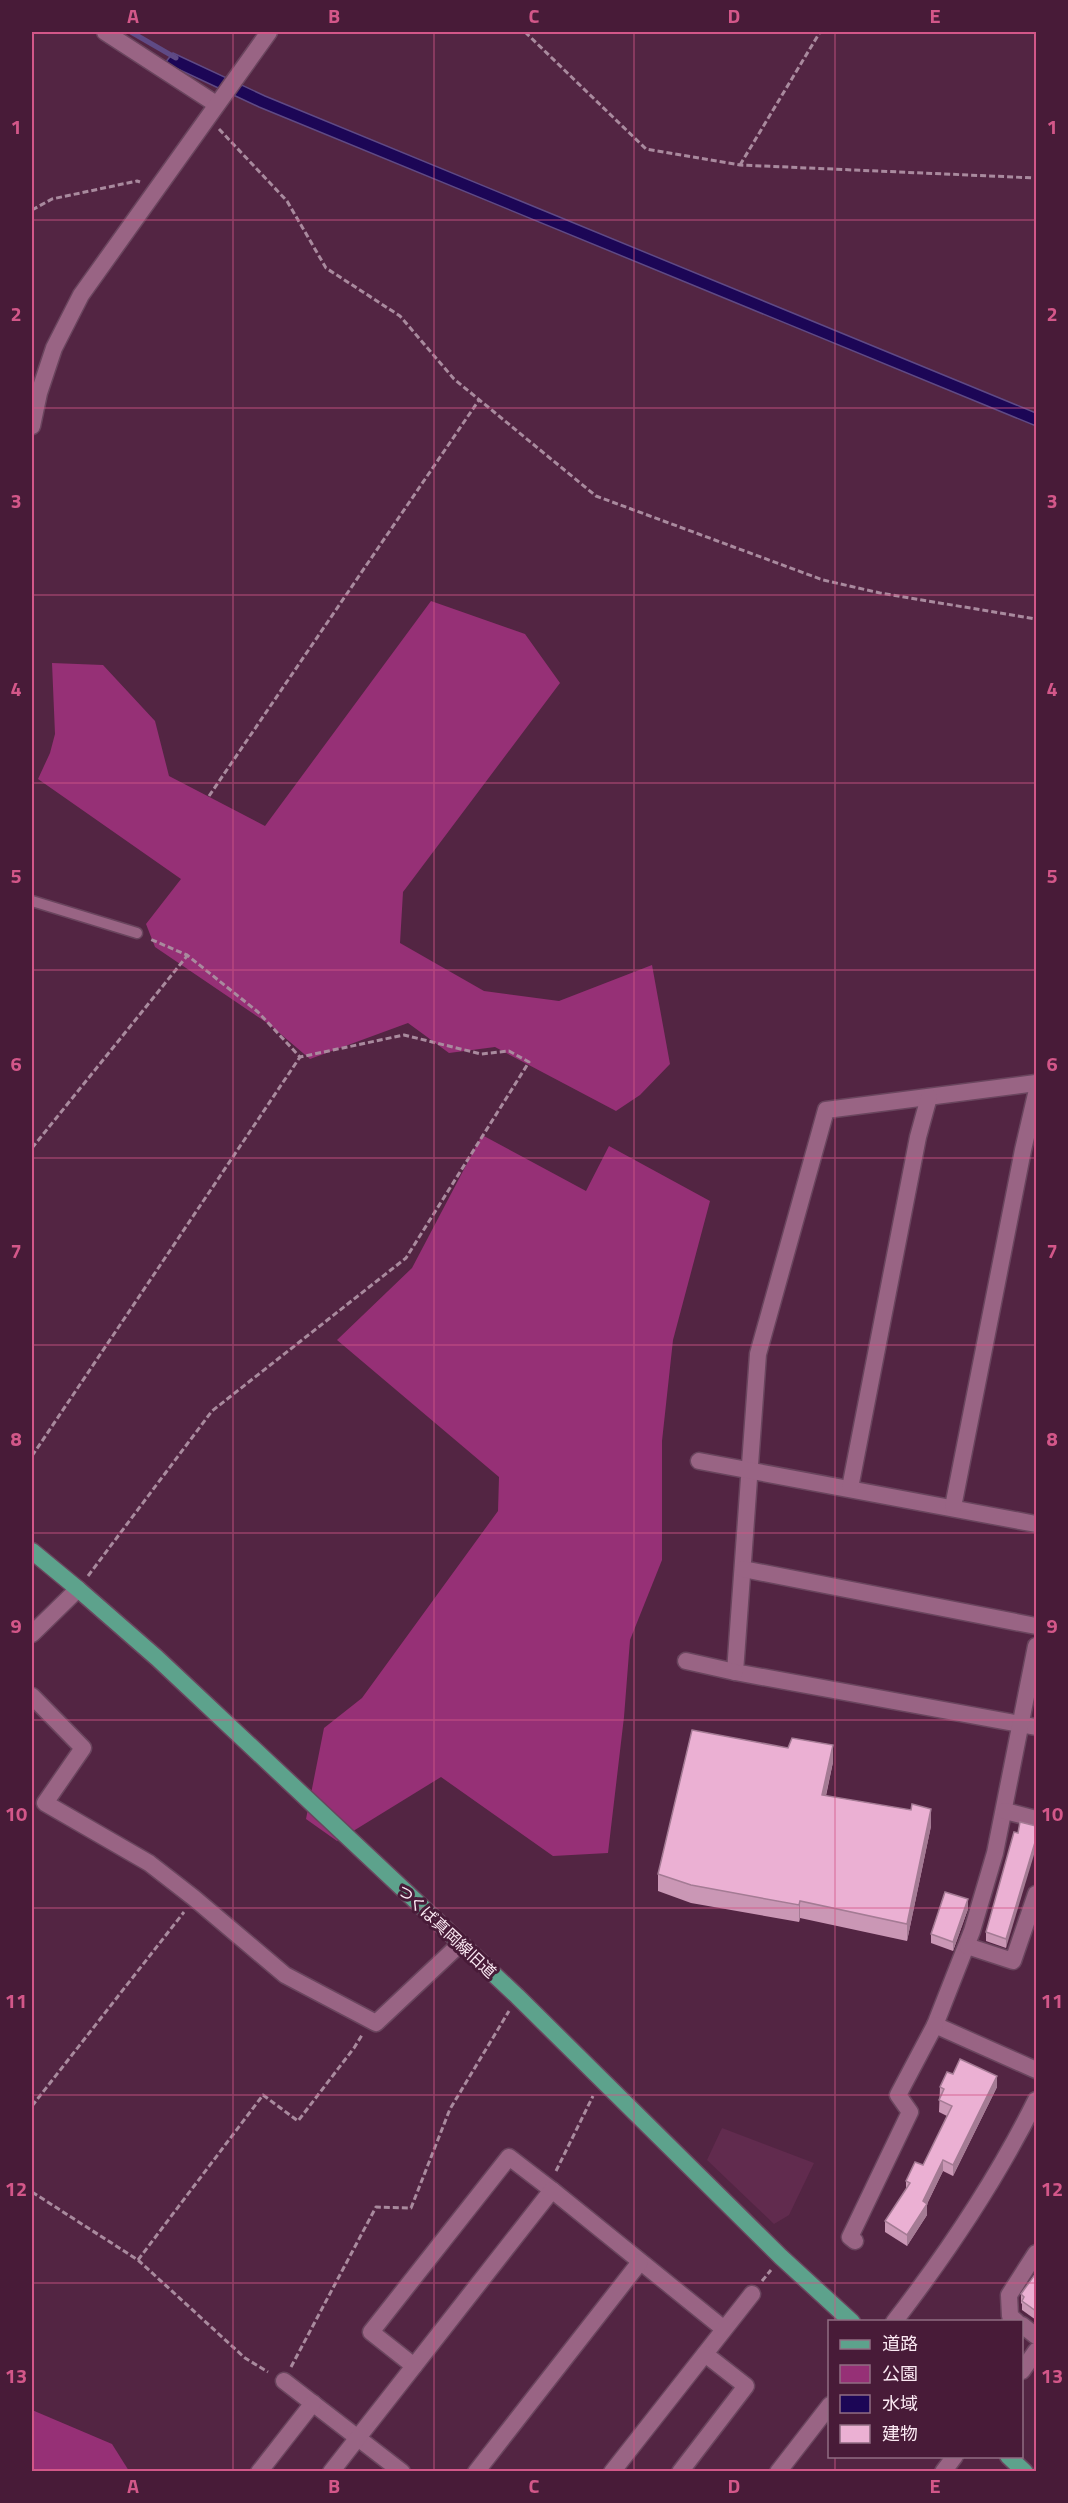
<svg xmlns="http://www.w3.org/2000/svg" width="1068" height="2503" viewBox="0 0 1068 2503" font-family="'Titillium Web','Noto Sans JP',sans-serif">
<style>
.built{fill:#612b4e}
.green{fill:#963076}
.water{fill:#1c0656;stroke:#5f4a85;stroke-width:1.5}
.lines{fill:none;stroke-linecap:round;stroke-linejoin:round}
.stream{stroke:#5f4a85;stroke-width:5}
.service-casing{stroke:#6a455e;stroke-width:13}
.minor-casing{stroke:#6a455e;stroke-width:19}
.tertiary-casing{stroke:#6a455e;stroke-width:19}
.primary-casing{stroke:#6a455e;stroke-width:19}
.path{stroke:#a98a9e;stroke-width:3;stroke-dasharray:6 3;stroke-linecap:butt}
.service{stroke:#996484;stroke-width:10}
.minor{stroke:#996484;stroke-width:16}
.tertiary{stroke:#996484;stroke-width:16}
.primary{stroke:#5da28c;stroke-width:16}
.wall{fill:#ca97b5}
.shaded-wall{fill:#a47b94}
.building{fill:#ebb0d3;stroke:#a47b94;stroke-width:1.5}
.grid{fill:none;stroke:#d35789;stroke-width:1.5;stroke-opacity:0.55}
.labels{text-anchor:middle;stroke-width:6;stroke-linejoin:round;paint-order:stroke}
.street-label{font-size:16px;fill:#fbe9f3;stroke:#481b38}
.neatline{fill:none;stroke:#d35789;stroke-width:2}
.grid-label{font-size:20px;text-anchor:middle;font-weight:bold;fill:#d35789}
</style>
<rect width="100%" height="100%" fill="#532543"/>
<path class="built" d="M722,2128L814,2163L789,2215L774,2224L707,2160Z"/>
<g class="green">
<path d="M431,601L525,634L560,683L403,892L400,943L484,991L559,1001L652,965L670,1064L640,1095L616,1111L495,1047L449,1053L408,1023L310,1059L270,1025L155,947L146,924L181,879L38,779L50,753L55,734L52,663L103,665L155,721L169,776L265,826Z"/>
<path d="M482,1135L586,1191L609,1146L710,1201L673,1340L662,1441V1560L630,1640L624,1717L608,1853L553,1856L441,1777L337,1841L306,1819L324,1728L362,1698L498,1511L499,1477L337,1340L412,1268Z"/>
<path d="M32,2410L112,2444L129,2471H32Z"/>
</g>
<path class="water" d="M173,53L265,96L1036,413V426L259,107L165,63Z"/>
<g class="lines">
<path class="stream" d="M131,32L176,58"/>
<g class="service-casing">
<path id="service" d="M32,901L137,933"/>
</g>
<g class="minor-casing">
<g id="minor">
<path d="M105,32L216,104"/>
<path d="M1036,1083L826,1110L758,1354L735,1672L1036,1727"/>
<path d="M699,1461L1036,1524"/>
<path d="M850,1488L918,1137L929,1097"/>
<path d="M953,1507L1023,1150L1036,1094"/>
<path d="M743,1569L1036,1626"/>
<path d="M32,1634L78,1589"/>
<path d="M1036,1646L995,1853L972,1931L935,2025L1036,2070"/>
<path d="M686,1661L735,1672"/>
<path d="M32,1696L83,1748L45,1803L149,1863L194,1898L285,1975L376,2023L460,1944"/>
<path d="M1005,1811L1036,1819"/>
<path d="M967,1946L1013,1961L1036,1894"/>
<path d="M855,2241L850,2237L910,2112L898,2095L935,2025"/>
<path d="M1017,2322L1010,2316L1009,2295L1036,2253"/>
<path d="M1022,2325L1036,2336"/>
<path d="M414,2366L371,2332L509,2157L552,2190"/>
<path d="M1022,2371L1036,2351"/>
<path d="M284,2381L402,2472"/>
<path d="M259,2472L313,2403"/>
<path d="M331,2472L552,2190L724,2329"/>
<path d="M476,2472L640,2262"/>
<path d="M612,2472L752,2294"/>
<path d="M680,2472L746,2386L705,2354"/>
<path d="M943,2472L955,2456"/>
</g>
</g>
<g class="tertiary-casing">
<g id="tertiary">
<path d="M32,426L39,393L54,348L81,295L269,32"/>
<path d="M894,2322C948,2252 997,2179 1036,2100"/>
<path d="M778,2472L830,2405"/>
</g>
</g>
<g class="primary-casing">
<g id="primary">
<path d="M32,1551L78,1589L157,1658L517,1996L781,2257L852,2322"/>
<path d="M1008,2456L1025,2472"/>
</g>
</g>
<g class="path">
<path d="M525,32L646,149L740,165L1036,178"/>
<path d="M219,129L287,201L326,268L400,316L454,379L596,496L823,580L880,593L1036,619"/>
<path d="M740,165L820,32"/>
<path d="M32,210L52,199L137,181L140,182"/>
<path d="M209,796L479,400"/>
<path d="M32,1148L187,956"/>
<path d="M32,1456L300,1057"/>
<path d="M88,1576L212,1411L406,1258L529,1062L509,1051L481,1054L404,1035L300,1057L258,1012L187,955L150,939"/>
<path d="M32,2106L184,1912"/>
<path d="M556,2171L593,2096"/>
<path d="M32,2192L138,2260L245,2358L268,2372"/>
<path d="M138,2260L263,2095L298,2121L354,2048L362,2035"/>
<path d="M762,2281L771,2270"/>
<path d="M291,2367L376,2207L411,2208L450,2109L509,2011"/>
</g>
<use href="#service" class="service"/>
<use href="#minor" class="minor"/>
<use href="#tertiary" class="tertiary"/>
<use href="#primary" class="primary"/>
</g>
<g class="wall">
<path d="M833,1762L826,1796L931,1826L907,1941L800,1918L799,1922L691,1903L658,1891V1874Z"/>
<path d="M1018,1833L1006,1948L986,1941V1932Z"/>
<path d="M968,1909L953,1951L931,1943V1934Z"/>
<path d="M953,2074L997,2087L953,2176L943,2171L927,2204V2215L907,2246L885,2232V2221L906,2189V2181L923,2165L947,2116L939,2112L940,2087Z"/>
<path d="M1036,2273V2320L1022,2310V2304L1021,2303V2294Z"/>
</g>
<g class="shaded-wall">
<path d="M833,1745V1762L822,1813V1795Z"/>
<path d="M931,1809V1826L907,1941V1924Z"/>
<path d="M1036,1839V1848L1006,1948V1939Z"/>
<path d="M968,1899V1909L953,1951V1942Z"/>
<path d="M800,1901V1918L799,1922V1905Z"/>
<path d="M997,2076V2087L953,2176V2165Z"/>
<path d="M943,2160V2171L927,2204V2215L907,2246V2235Z"/>
</g>
<g class="building">
<path d="M692,1730L788,1748L792,1738L833,1745L822,1795L911,1810L912,1804L931,1809L907,1924L800,1901L799,1905L691,1885L658,1874Z"/>
<path d="M1020,1822L1036,1826V1839L1006,1939L986,1932L1014,1832L1018,1833Z"/>
<path d="M945,1892L968,1899L953,1942L931,1934Z"/>
<path d="M960,2059L997,2076L953,2165L943,2160L923,2201L927,2204L907,2235L885,2221L910,2183L906,2181L915,2162L923,2165L952,2106L939,2100L944,2089L940,2087L947,2072L953,2074Z"/>
<path d="M1036,2273V2311L1022,2301L1024,2297L1021,2294Z"/>
</g>
<path class="grid" d="M233,32V2472M434,32V2472M634,32V2472M835,32V2322M32,220H1036M32,408H1036M32,595H1036M32,783H1036M32,970H1036M32,1158H1036M32,1345H1036M32,1533H1036M32,1720H1036M32,1908H1036M32,2095H1036M32,2283H1036M835,2456V2472"/>
<g class="labels">
<g class="street-label">
<text transform="translate(447 1931) rotate(43)" y="6">つくば真岡線旧道</text>
</g>
</g>
<rect width="1068" height="2503" fill="none" stroke="#481b38" stroke-width="66"/>
<rect x="828" y="2320" width="195" height="138" fill="#481b38" stroke="#906d83" stroke-width="1.5"/>
<rect x="840" y="2340" width="30" height="9" fill="#5da28c" stroke="#906d83" stroke-width="1.5"/>
<text x="882" y="2350" font-size="18" fill="#fbe9f3">道路</text>
<rect x="840" y="2365" width="30" height="18" fill="#963076" stroke="#906d83" stroke-width="1.5"/>
<text x="882" y="2380" font-size="18" fill="#fbe9f3">公園</text>
<rect x="840" y="2395" width="30" height="18" fill="#1c0656" stroke="#906d83" stroke-width="1.5"/>
<text x="882" y="2410" font-size="18" fill="#fbe9f3">水域</text>
<rect x="840" y="2425" width="30" height="18" fill="#ebb0d3" stroke="#906d83" stroke-width="1.5"/>
<text x="882" y="2440" font-size="18" fill="#fbe9f3">建物</text>
<rect x="33" y="33" width="1002" height="2437" class="neatline"/>
<g class="grid-label">
<text x="133" y="23">A</text>
<text x="334" y="23">B</text>
<text x="534" y="23">C</text>
<text x="734" y="23">D</text>
<text x="935" y="23">E</text>
<text x="16" y="134">1</text>
<text x="1052" y="134">1</text>
<text x="16" y="321">2</text>
<text x="1052" y="321">2</text>
<text x="16" y="508">3</text>
<text x="1052" y="508">3</text>
<text x="16" y="696">4</text>
<text x="1052" y="696">4</text>
<text x="16" y="883">5</text>
<text x="1052" y="883">5</text>
<text x="16" y="1071">6</text>
<text x="1052" y="1071">6</text>
<text x="16" y="1258">7</text>
<text x="1052" y="1258">7</text>
<text x="16" y="1446">8</text>
<text x="1052" y="1446">8</text>
<text x="16" y="1633">9</text>
<text x="1052" y="1633">9</text>
<text x="16" y="1821">10</text>
<text x="1052" y="1821">10</text>
<text x="16" y="2008">11</text>
<text x="1052" y="2008">11</text>
<text x="16" y="2196">12</text>
<text x="1052" y="2196">12</text>
<text x="16" y="2383">13</text>
<text x="1052" y="2383">13</text>
<text x="133" y="2493">A</text>
<text x="334" y="2493">B</text>
<text x="534" y="2493">C</text>
<text x="734" y="2493">D</text>
<text x="935" y="2493">E</text>
</g>
</svg>
